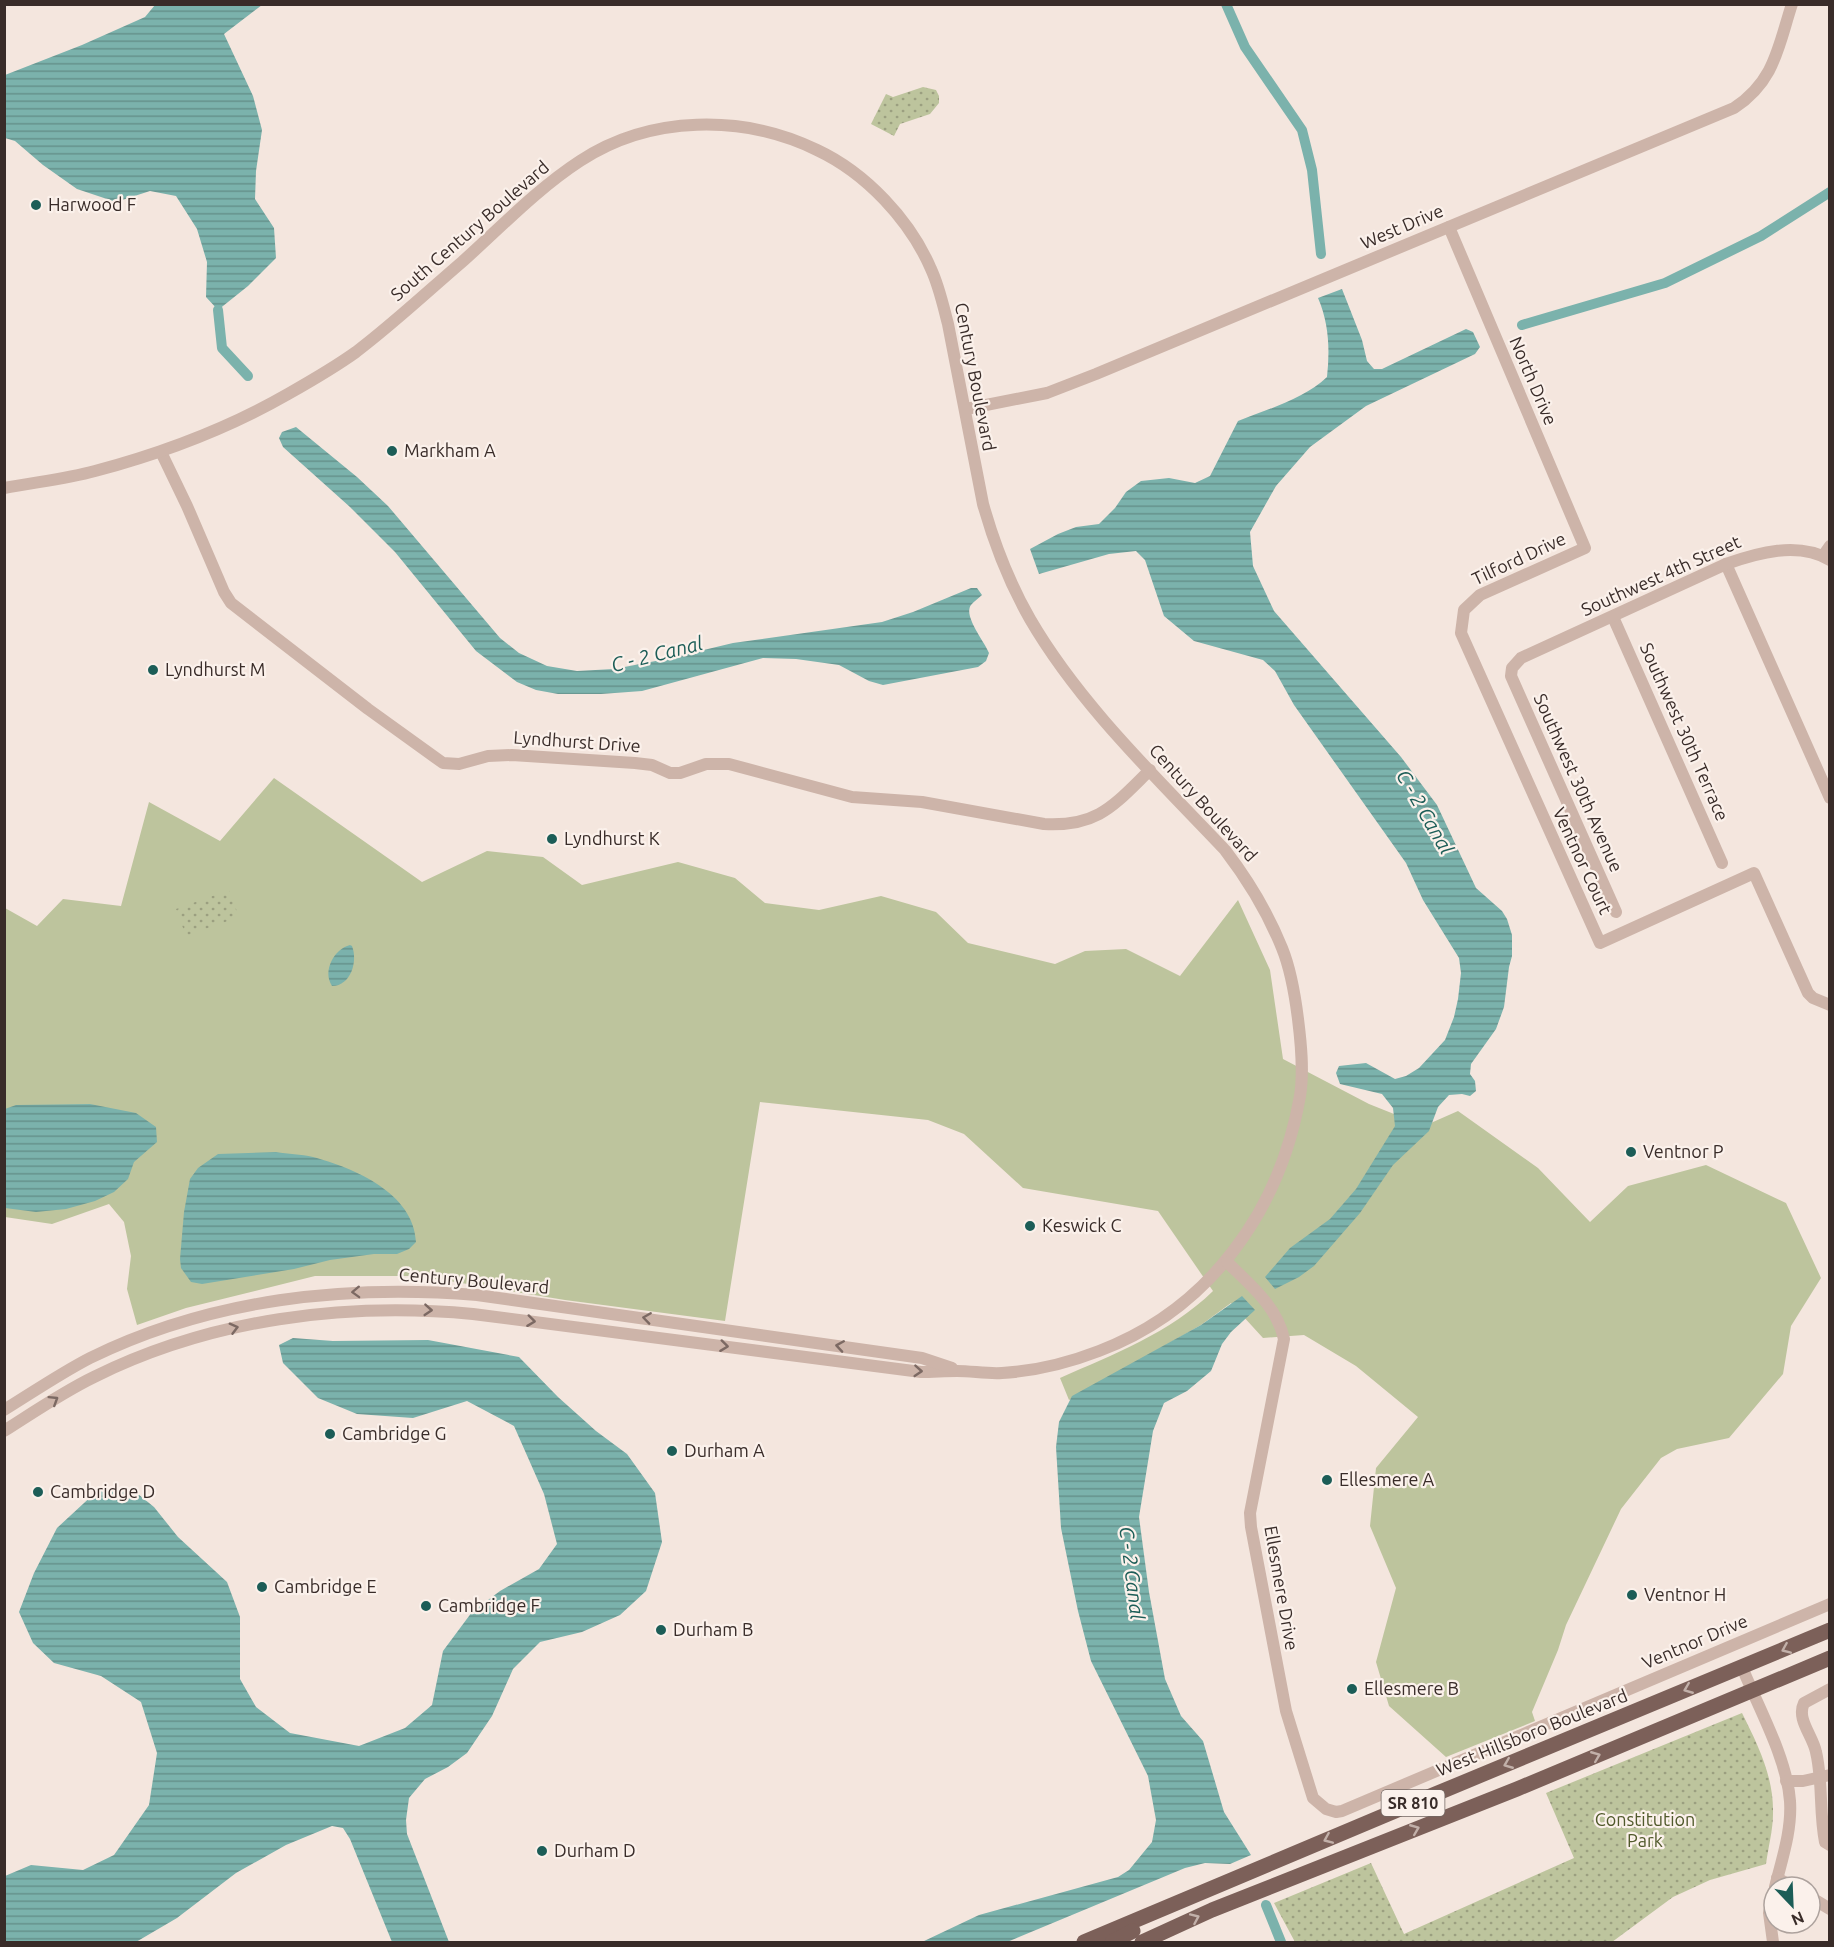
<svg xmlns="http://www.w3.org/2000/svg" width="1834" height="1947" viewBox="0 0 1834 1947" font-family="Ubuntu,sans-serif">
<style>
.grass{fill:#bdc49d}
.park{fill:url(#park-dots)}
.water{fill:url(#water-rules)}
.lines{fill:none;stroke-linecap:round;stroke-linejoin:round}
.canal{stroke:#7bb2ac;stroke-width:10}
.minor{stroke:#cdb4a9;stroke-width:12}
.major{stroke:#7c6059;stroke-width:15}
.oneway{stroke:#7c6963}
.oneway2{stroke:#c2b0a9}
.poi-dot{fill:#1c5d57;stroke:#fbf1eb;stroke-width:2}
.labels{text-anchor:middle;stroke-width:4.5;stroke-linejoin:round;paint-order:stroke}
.shield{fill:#fbf1eb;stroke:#736763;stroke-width:1.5}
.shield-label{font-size:16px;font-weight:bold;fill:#392c29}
.poi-label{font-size:18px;fill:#392c29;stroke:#fbf1eb;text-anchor:start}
.street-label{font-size:18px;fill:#392c29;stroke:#fbf1eb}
.park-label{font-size:18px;fill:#50592b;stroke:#fbf1eb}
.water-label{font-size:20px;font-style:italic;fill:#1c5d57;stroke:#fbf1eb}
</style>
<defs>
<pattern id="park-dots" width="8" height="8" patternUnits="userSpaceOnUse" patternTransform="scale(1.5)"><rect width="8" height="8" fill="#bdc49d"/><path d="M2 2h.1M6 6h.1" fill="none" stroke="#9b9f80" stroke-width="1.8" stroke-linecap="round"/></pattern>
<pattern id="water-rules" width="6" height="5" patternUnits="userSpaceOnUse" patternTransform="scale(1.5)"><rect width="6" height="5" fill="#7bb2ac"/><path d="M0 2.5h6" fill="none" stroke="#66918c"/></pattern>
</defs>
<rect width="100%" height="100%" fill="#f4e6de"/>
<path class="grass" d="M274,778L422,882L487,851L543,857L582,885L678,862L735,878L765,903L819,910L881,896L936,912L968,943L1055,964L1085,951L1126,949L1180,976L1238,900L1270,970L1283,1059L1369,1104L1424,1126L1458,1111L1538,1168L1590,1222L1628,1186L1706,1165L1786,1203L1821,1278L1791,1326L1783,1374L1729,1438L1677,1449L1661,1458L1621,1509L1566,1625L1558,1650L1532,1712L1535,1721L1446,1757L1389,1706L1376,1662L1396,1588L1370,1526L1376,1468L1418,1417L1356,1366L1304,1335L1263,1338L1231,1303L1201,1325L1069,1400L1060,1378C1114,1354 1170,1333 1213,1291L1158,1211L1023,1188L964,1134L928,1120L760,1102L725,1321L565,1300L419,1276H315L186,1308L137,1325L127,1289L131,1256L124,1222L109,1204L52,1224L5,1217V908L37,926L63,899L121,906L149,802L220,841Z"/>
<g class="park">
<path d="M923,87L936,90L939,96V103L930,114L900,124L894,136L871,124L886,94L893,97Z"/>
<path d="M229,890L239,917L186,936L176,909Z"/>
<path d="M1742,1713C1758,1745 1774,1777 1773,1814C1773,1830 1768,1848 1766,1864L1710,1880L1673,1897L1612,1942H1295L1274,1903L1371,1863L1404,1934L1574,1858L1546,1793Z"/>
</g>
<g class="water">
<path d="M155,5H262L224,34L253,96L262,130L256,171L255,199L274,228L276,258L248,286L218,310L206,297L207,262L197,229L176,196L150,191L116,202L77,189L43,165L15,141L5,138V75L82,45L145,17Z"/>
<path d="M1342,289L1362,340L1367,361L1374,369H1382L1466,329L1473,332L1480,347L1475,354L1366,406L1310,447L1276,486L1250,532L1253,566L1274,611L1401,757L1437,805L1476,888L1502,911L1507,919L1512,935V956L1509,967L1504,1007L1496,1029L1471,1064L1470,1074L1475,1081L1476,1091L1470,1096L1462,1094L1449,1095L1438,1107L1429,1131L1393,1165L1360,1213L1314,1266L1299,1277L1275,1289L1265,1277L1290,1248L1330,1219L1356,1189L1395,1126L1393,1108L1382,1094L1340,1084L1336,1073L1339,1066L1366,1063L1395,1079L1406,1076L1419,1068L1445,1040L1454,1017L1458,999L1461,973L1459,958L1423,900L1406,863L1294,705L1275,671L1263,660L1194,641L1164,616L1145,560L1136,551L1109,554L1039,574L1030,549L1058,534L1076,527L1099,524L1115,508L1126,492L1141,481L1169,478L1195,483L1210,476L1238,421C1268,409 1304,399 1327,377C1330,350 1329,323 1318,298Z"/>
<path d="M296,427L357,477L388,506L500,638L519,653L547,666L577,671L614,669L666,659L733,643L882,622L913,612L971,588H977L982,595C979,598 974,601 971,605C963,616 984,641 989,653L986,661L978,667L883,685L869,681L839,665L796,659L763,658L642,691L601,694H558L536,690L517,682L476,651L395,552L350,507L283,447L279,438L282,432Z"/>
<path d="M350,945L352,946C358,961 351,986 332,986C322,971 334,949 350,945Z"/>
<path d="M90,1104L136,1113L156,1127L157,1142L134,1162L128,1179L114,1192L95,1201L66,1209L36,1212L5,1208V1109L16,1105Z"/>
<path d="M276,1152C288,1154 301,1154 313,1157C354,1168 414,1193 416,1242L409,1249L397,1254H374L330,1260L294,1269L202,1284L191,1282L181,1268L180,1259L184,1212L190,1179L198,1168L218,1154Z"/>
<path d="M1242,1296L1255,1310L1231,1332L1222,1344L1211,1371L1187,1391L1164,1403L1153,1431L1139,1517L1149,1592L1165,1679L1181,1716L1203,1741L1224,1812L1251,1855L1230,1864L1205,1863L1185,1868L1007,1942H922L979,1915L1118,1877L1129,1870L1152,1842L1156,1820L1148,1776L1091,1661L1078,1611L1061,1528L1056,1447L1059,1422L1072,1396L1201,1325Z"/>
<path d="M293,1338L333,1341L428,1340L519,1357L558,1397L596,1431L627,1454L655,1493L662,1542L646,1591L620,1615L582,1632L540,1642L513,1669L492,1716L467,1753L448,1767L425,1779L409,1798L406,1820L407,1834L449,1942H392L350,1839L343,1828L332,1826L286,1845L236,1873L177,1918L136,1942H5V1876L31,1865L83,1870L114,1855L149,1805L157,1753L141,1702L101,1676L54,1663L33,1643L19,1612L34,1573L57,1528L97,1491L133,1490L154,1507L178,1537L227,1582L240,1617V1679L256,1707L290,1733L359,1746L405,1728L432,1705L443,1651L472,1612L500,1591L539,1569L557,1544L544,1494L514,1426L467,1401L413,1418L357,1414L318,1398L283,1363L279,1345Z"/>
</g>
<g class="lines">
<g class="canal">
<path d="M1226,4L1245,47L1302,130L1312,170L1321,254"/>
<path d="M218,310L222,348L248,376"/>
<path d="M1522,325L1665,283L1761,236L1830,192"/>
<path d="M1266,1905L1281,1942"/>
</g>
<g class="minor">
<path d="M1449,227L1585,548L1480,595L1464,610L1461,633L1600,943L1754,873L1808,993L1813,998L1830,1005"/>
<path d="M966,409L1047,393L1096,374L1734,108C1775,81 1778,47 1792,4"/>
<path d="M161,452L187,506L224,592L231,603L368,709L443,763L459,764L488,756L512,755L635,763L652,765L670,773H680L706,764H729L852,797L922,802L1044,824C1098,827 1114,805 1150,770"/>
<path d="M4,488C35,482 66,479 95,471C163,453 227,429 288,394C311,381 335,367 356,352C393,324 427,292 462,262C500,228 537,189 580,161C650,115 743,114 817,150C866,173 910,220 931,269C939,286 943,305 948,324L983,504C994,543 1010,584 1030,619C1080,705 1157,778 1225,850C1248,880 1268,913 1282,948C1291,970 1295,995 1298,1019C1301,1043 1304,1071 1300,1096C1280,1210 1210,1309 1099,1351C1068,1363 1036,1371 1002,1373C987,1374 972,1371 957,1371C945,1371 933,1372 921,1372L473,1314C344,1302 211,1319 94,1377C63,1392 34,1412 4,1431"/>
<path d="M1823,556L1830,546"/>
<path d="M1726,564L1830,798"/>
<path d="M1613,617L1722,863"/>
<path d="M1616,912L1511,676L1512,668L1521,658L1726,564C1757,553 1798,541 1830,560"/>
<path d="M1227,1262C1250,1285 1277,1306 1284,1339L1250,1513L1251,1527L1286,1711L1313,1798L1326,1809L1336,1812L1342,1811L1830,1604"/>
<path d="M4,1410C33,1392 61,1373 90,1358C210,1299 346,1284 477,1295L922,1358L952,1368"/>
<path d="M1742,1667C1758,1707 1787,1758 1790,1801C1792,1830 1782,1859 1775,1887"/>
<path d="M1830,1689L1804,1703C1796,1719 1813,1736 1816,1752C1823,1781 1819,1812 1825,1842L1830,1845"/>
<path d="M1786,1781H1803L1830,1775"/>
<path d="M1777,1878L1793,1887"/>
<path d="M1810,1897L1830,1909"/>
<path d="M1773,1942L1769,1913L1774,1892"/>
</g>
<g class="major">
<path d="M1084,1942L1433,1795L1830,1630"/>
<path d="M1112,1942L1133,1931"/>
<path d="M1142,1942L1212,1910L1517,1789L1830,1658"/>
</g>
</g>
<defs><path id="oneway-chevron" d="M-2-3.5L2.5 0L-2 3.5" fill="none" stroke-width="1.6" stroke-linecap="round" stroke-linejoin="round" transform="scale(1.5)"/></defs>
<g class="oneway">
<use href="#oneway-chevron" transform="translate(356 1292) rotate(178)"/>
<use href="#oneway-chevron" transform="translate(428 1310) rotate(4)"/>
<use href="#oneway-chevron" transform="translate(647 1318) rotate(-172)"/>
<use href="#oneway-chevron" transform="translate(531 1321) rotate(7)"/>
<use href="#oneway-chevron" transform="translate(234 1328) rotate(-15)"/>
<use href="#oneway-chevron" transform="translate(724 1346) rotate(7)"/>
<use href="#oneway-chevron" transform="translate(840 1346) rotate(-171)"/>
<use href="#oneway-chevron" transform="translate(918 1371) rotate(4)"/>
<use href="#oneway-chevron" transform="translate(54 1400) rotate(-32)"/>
</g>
<g class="oneway2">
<use href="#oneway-chevron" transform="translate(1786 1649) rotate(157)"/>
<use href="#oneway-chevron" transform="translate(1688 1689) rotate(158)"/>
<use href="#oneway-chevron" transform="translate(1596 1756) rotate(-22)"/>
<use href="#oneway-chevron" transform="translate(1508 1764) rotate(158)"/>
<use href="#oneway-chevron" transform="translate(1415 1829) rotate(-22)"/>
<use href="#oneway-chevron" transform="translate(1328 1839) rotate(157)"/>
<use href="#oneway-chevron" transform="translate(1195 1918) rotate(-24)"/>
</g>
<g class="poi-dot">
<circle cx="36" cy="205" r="6"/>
<circle cx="392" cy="451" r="6"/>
<circle cx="153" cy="670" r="6"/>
<circle cx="552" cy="839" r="6"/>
<circle cx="1631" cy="1152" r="6"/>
<circle cx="1030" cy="1226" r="6"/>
<circle cx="330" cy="1434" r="6"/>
<circle cx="672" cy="1451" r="6"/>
<circle cx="1327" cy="1480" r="6"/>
<circle cx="38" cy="1492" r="6"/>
<circle cx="262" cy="1587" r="6"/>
<circle cx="1632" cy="1595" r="6"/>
<circle cx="426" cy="1606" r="6"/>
<circle cx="661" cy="1630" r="6"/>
<circle cx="1352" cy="1689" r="6"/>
<circle cx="542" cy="1851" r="6"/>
</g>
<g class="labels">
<rect class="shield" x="1381.5" y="1790" width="63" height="26" rx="4.5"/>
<g class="shield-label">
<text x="1413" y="1809">SR 810</text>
</g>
<g class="poi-label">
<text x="48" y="211">Harwood F</text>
<text x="404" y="457">Markham A</text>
<text x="165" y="676">Lyndhurst M</text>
<text x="564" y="845">Lyndhurst K</text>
<text x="1643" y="1158">Ventnor P</text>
<text x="1042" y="1232">Keswick C</text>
<text x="342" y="1440">Cambridge G</text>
<text x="684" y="1457">Durham A</text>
<text x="1339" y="1486">Ellesmere A</text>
<text x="50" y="1498">Cambridge D</text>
<text x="274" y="1593">Cambridge E</text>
<text x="1644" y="1601">Ventnor H</text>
<text x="438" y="1612">Cambridge F</text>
<text x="673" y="1636">Durham B</text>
<text x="1364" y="1695">Ellesmere B</text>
<text x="554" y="1857">Durham D</text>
</g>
<g class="street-label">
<text transform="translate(1402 227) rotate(-23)" y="6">West Drive</text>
<text transform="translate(470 231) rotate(-41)" y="6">South Century Boulevard</text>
<text transform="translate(975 377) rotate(79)" y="6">Century Boulevard</text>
<text transform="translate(1533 381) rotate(67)" y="6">North Drive</text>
<text transform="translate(1519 559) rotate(-25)" y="6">Tilford Drive</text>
<text transform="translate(1661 576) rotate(-24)" y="6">Southwest 4th Street</text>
<text transform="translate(1684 732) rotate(66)" y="6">Southwest 30th Terrace</text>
<text transform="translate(577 742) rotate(4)" y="6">Lyndhurst Drive</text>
<text transform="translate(1578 783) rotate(66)" y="6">Southwest 30th Avenue</text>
<text transform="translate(1203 803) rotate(48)" y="6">Century Boulevard</text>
<text transform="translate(1582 861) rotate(65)" y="6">Ventnor Court</text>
<text transform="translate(474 1281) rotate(5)" y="6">Century Boulevard</text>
<text transform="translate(1281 1588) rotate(80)" y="6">Ellesmere Drive</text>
<text transform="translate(1695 1642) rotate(-23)" y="6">Ventnor Drive</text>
<text transform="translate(1532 1733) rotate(-22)" y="6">West Hillsboro Boulevard</text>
</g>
<g class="park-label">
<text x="1645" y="1826">Constitution<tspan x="1645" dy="21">Park</tspan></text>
</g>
<g class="water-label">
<text transform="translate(657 654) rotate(-14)" y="7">C - 2 Canal</text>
<text transform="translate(1425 812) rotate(60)" y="7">C - 2 Canal</text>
<text transform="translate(1132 1573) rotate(83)" y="7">C - 2 Canal</text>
</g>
</g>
<rect width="1834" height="1947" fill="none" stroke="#392c29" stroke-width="12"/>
<g transform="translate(1792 1905) rotate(157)"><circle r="28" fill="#fbf1eb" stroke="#ada29d" stroke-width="1.5"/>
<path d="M0-4.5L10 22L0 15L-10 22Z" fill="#1c5d57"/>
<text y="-9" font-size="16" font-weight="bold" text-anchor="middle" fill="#392c29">N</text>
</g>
</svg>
